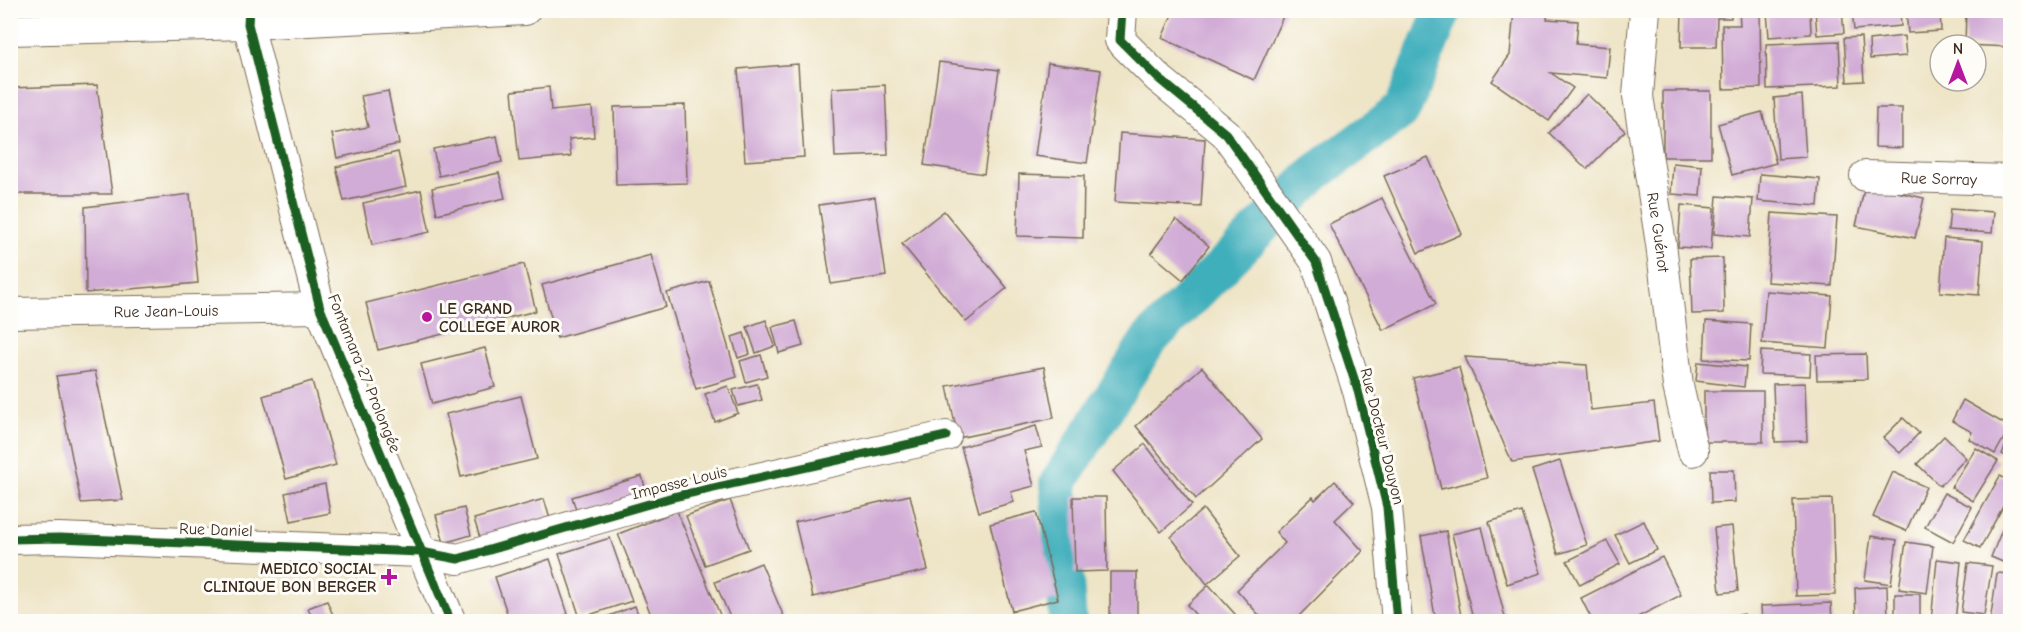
<svg xmlns="http://www.w3.org/2000/svg" width="2021" height="632" viewBox="0 0 2021 632" font-family="'Comic Neue',sans-serif">
<style>
.lines{fill:none;stroke-linecap:round;stroke-linejoin:round}
.canal{stroke:#40afbc;stroke-width:38}
.building{fill:#d1acd6}
.street-casing{stroke:#7a6b59;stroke-width:32}
.street{stroke:#fff;stroke-width:30}
.cycleway-casing{stroke:#fdfcf7;stroke-width:13}
.cycleway{stroke:#1b5e20;stroke-width:9}
.poi-dot{fill:#b5179e;stroke:#fdfcf7;stroke-width:2}
.labels{text-anchor:middle;stroke-width:6;stroke-linejoin:round;paint-order:stroke}
.street-label{font-size:16px;fill:#3b2a1e;stroke:#fdfcf7}
.poi-label{font-size:16px;font-weight:bold;fill:#3b2a1e;stroke:#fdfcf7;text-anchor:start}
</style>
<rect width="100%" height="100%" fill="#fdfcf7"/>
<filter id="ink" filterUnits="userSpaceOnUse"><feTurbulence type="fractalNoise" baseFrequency=".0167" numOctaves="2"/><feDisplacementMap in="SourceGraphic" scale="12" xChannelSelector="R" yChannelSelector="G"/><feConvolveMatrix kernelMatrix="1 2 1 2 8 2 1 2 1" color-interpolation-filters="sRGB"/></filter>
<filter id="wash" filterUnits="userSpaceOnUse"><feTurbulence type="fractalNoise" baseFrequency=".008" numOctaves="4" result="noise"/><feDisplacementMap in="SourceGraphic" scale="24" xChannelSelector="R" yChannelSelector="G"/><feGaussianBlur stdDeviation="1.35" result="paint"/><feColorMatrix in="noise" values="0 0 0 0 0 0 0 0 0 0 0 0 0 0 0 0 0 1.4 0 .05"/><feComposite in="paint" operator="in"/></filter>
<g filter="url(#wash)">
<rect width="100%" height="100%" fill="#eee4c6"/>
<g class="lines">
<path class="canal" d="M1068,622L1058,483L1148,341L1315,173L1402,110L1443,10"/>
</g>
<g id="blocks">
<g class="building">
<path d="M1174,10H1286L1254,80L1162,38Z"/>
<path d="M1514,10H1548L1547,19L1578,21L1576,44L1610,47L1607,78L1551,73L1573,88L1549,121L1492,81L1510,55Z"/>
<path d="M1682,10H1731V18H1717L1716,47H1681Z"/>
<path d="M1739,10H1760L1761,88L1723,89L1722,25H1740Z"/>
<path d="M1810,10L1811,34L1769,37L1767,12Z"/>
<path d="M1815,10H1842L1844,33L1817,35Z"/>
<path d="M1852,10H1900L1901,26L1854,30Z"/>
<path d="M1906,10H1940L1941,31L1908,33Z"/>
<path d="M1966,10H2010V47L1965,45Z"/>
<path d="M1904,36L1906,56L1870,59L1869,40Z"/>
<path d="M1861,37L1864,81L1847,82L1844,38Z"/>
<path d="M1839,41L1841,86L1767,89L1766,44Z"/>
<path d="M939,62L999,70L984,174L924,165Z"/>
<path d="M1048,63L1101,70L1087,163L1035,156Z"/>
<path d="M798,64L804,157L745,161L738,69Z"/>
<path d="M97,85L112,194H10V88Z"/>
<path d="M885,85L888,155L835,157L832,88Z"/>
<path d="M549,87L551,111L592,107L594,137L569,139L571,156L519,161L512,91Z"/>
<path d="M388,91L399,144L337,158L332,134L368,127L361,96Z"/>
<rect x="1663" y="91" width="48" height="66"/>
<path d="M1587,94L1625,131L1587,169L1549,133Z"/>
<path d="M1802,95L1806,157L1778,159L1774,98Z"/>
<path d="M685,105L687,183L616,185L614,107Z"/>
<path d="M1876,108H1902V148L1875,147Z"/>
<path d="M1762,112L1776,163L1732,175L1718,124Z"/>
<path d="M1120,133L1205,139L1201,207L1115,202Z"/>
<path d="M497,136L502,162L439,176L433,149Z"/>
<path d="M398,152L406,187L344,201L336,167Z"/>
<path d="M1428,157L1462,234L1418,253L1384,176Z"/>
<path d="M1673,163L1702,166L1700,196L1671,194Z"/>
<path d="M499,173L505,198L437,214L432,188Z"/>
<path d="M1019,174L1084,176L1083,238L1017,236Z"/>
<path d="M1760,174L1820,179L1818,206L1758,201Z"/>
<path d="M1865,185L1924,198L1915,238L1856,226Z"/>
<path d="M421,190L430,232L372,245L363,203Z"/>
<path d="M190,194L198,283L86,293L85,207Z"/>
<path d="M1717,196L1753,199L1750,237L1714,234Z"/>
<path d="M875,197L886,276L831,284L819,205Z"/>
<path d="M1382,198L1436,304L1383,330L1329,224Z"/>
<path d="M1681,205L1714,208L1711,249L1678,247Z"/>
<path d="M1950,209L1994,212L1992,233L1948,230Z"/>
<path d="M944,211L1007,288L966,322L902,244Z"/>
<path d="M1772,213L1837,217L1832,286L1767,282Z"/>
<path d="M1176,219L1209,246L1183,280L1151,253Z"/>
<path d="M1944,238L1983,241L1979,295L1940,292Z"/>
<path d="M651,255L666,307L557,338L542,285Z"/>
<path d="M1723,258L1724,313L1692,314L1690,259Z"/>
<path d="M524,264L536,311L378,350L366,303Z"/>
<path d="M709,281L737,377L696,389L667,293Z"/>
<path d="M1766,291L1832,296L1828,348L1762,343Z"/>
<path d="M766,320L775,346L756,353L747,327Z"/>
<path d="M796,321L803,346L779,353L772,327Z"/>
<path d="M1706,321L1751,324L1749,361L1704,359Z"/>
<path d="M744,333L750,354L738,358L732,337Z"/>
<path d="M485,348L495,387L432,404L421,364Z"/>
<path d="M1761,351L1811,354L1810,376L1760,374Z"/>
<path d="M1866,354L1867,379L1817,380L1816,355Z"/>
<path d="M761,355L767,376L746,382L740,361Z"/>
<path d="M1465,357L1587,365L1591,410L1654,403L1659,441L1512,462Z"/>
<path d="M1698,362L1746,367L1744,387L1696,381Z"/>
<path d="M1044,367L1054,418L958,438L947,386Z"/>
<path d="M1202,367L1262,439L1196,499L1136,426Z"/>
<path d="M1459,367L1487,478L1441,489L1413,378Z"/>
<path d="M95,371L123,500L81,503L56,376Z"/>
<path d="M312,381L336,465L286,479L263,396Z"/>
<path d="M1805,383L1807,441L1775,442L1773,384Z"/>
<path d="M757,384L762,400L738,406L733,390Z"/>
<path d="M728,386L738,413L715,422L705,394Z"/>
<rect x="1704" y="391" width="59" height="51"/>
<path d="M521,396L537,459L461,477L446,414Z"/>
<path d="M1963,400L2010,427L1995,454L1969,439L1972,432L1952,421Z"/>
<path d="M1903,418L1919,433L1900,453L1883,438Z"/>
<path d="M1036,426L1042,447L1024,451L1034,486L1011,492L1014,502L979,512L961,447Z"/>
<path d="M1944,436L1966,458L1940,486L1917,464Z"/>
<path d="M2010,437V459L2002,454Z"/>
<path d="M1145,444L1192,505L1161,532L1113,471Z"/>
<path d="M1976,448L1998,461L1973,501L1951,487Z"/>
<path d="M1560,461L1587,545L1558,554L1532,470Z"/>
<path d="M1710,470H1734L1735,502L1711,503Z"/>
<path d="M1893,472L1926,487L1906,531L1873,517Z"/>
<path d="M642,476L647,495L578,516L572,497Z"/>
<path d="M2000,476L2010,481V494L1980,548L1964,540Z"/>
<path d="M1335,481L1354,502L1335,520L1363,551L1293,622H1265L1237,590L1285,543L1276,532L1313,497L1315,500Z"/>
<path d="M325,484L330,513L291,521L285,493Z"/>
<path d="M1944,493L1972,507L1953,542L1925,527Z"/>
<path d="M910,495L928,570L813,597L795,522Z"/>
<path d="M1073,497H1106L1107,571L1075,572Z"/>
<path d="M544,499L550,519L480,538L474,519Z"/>
<path d="M1832,499L1835,595L1796,596L1793,500Z"/>
<path d="M730,500L749,549L705,565L686,516Z"/>
<path d="M464,508L471,535L444,543L436,515Z"/>
<path d="M1203,509L1240,556L1207,584L1171,537Z"/>
<path d="M2010,510V565L1991,557Z"/>
<path d="M677,511L723,622H654L618,534Z"/>
<path d="M1036,512L1058,599L1012,611L990,524Z"/>
<path d="M1522,512L1541,573L1507,584L1489,522Z"/>
<path d="M1644,521L1657,550L1630,563L1615,535Z"/>
<path d="M1732,526L1738,591L1720,593L1714,528Z"/>
<path d="M1482,527L1506,621L1474,622L1452,534Z"/>
<path d="M1446,531L1462,622H1436L1421,536Z"/>
<path d="M1871,536L1897,540L1891,584L1865,580Z"/>
<path d="M610,538L632,601L580,618L559,554Z"/>
<path d="M1607,541L1620,564L1580,585L1567,561Z"/>
<path d="M1906,542L1933,546L1927,593L1899,589Z"/>
<path d="M1662,557L1681,595L1628,622H1593L1581,598Z"/>
<path d="M550,559L568,614L547,622H510L495,577Z"/>
<path d="M1937,559L1961,562L1955,622H1931Z"/>
<path d="M761,563L786,622H732L715,582Z"/>
<path d="M1968,563L1992,566L1984,615L1961,612Z"/>
<rect x="1110" y="572" width="27" height="50"/>
<path d="M1997,573L2010,574L2004,622H1990Z"/>
<path d="M1209,585L1242,622H1202L1187,605Z"/>
<path d="M1887,586L1888,622H1856L1855,588Z"/>
<rect x="1895" y="594" width="25" height="28"/>
<path d="M327,601L336,622H314L308,608Z"/>
<path d="M1831,603L1832,622H1762L1761,606Z"/>
<path d="M635,606L641,622H596V621Z"/>
<path d="M1744,614L1746,622H1711V620Z"/>
</g>
</g>
</g>
<g filter="url(#ink)">
<use href="#blocks" fill-opacity="0" stroke="#7a6b59" stroke-width="1.5"/>
<g class="lines">
<g class="street-casing">
<g id="street">
<path d="M249,10L248,24L320,308L451,622"/>
<path d="M1122,10L1120,40L1158,78L1226,134L1316,262L1358,391L1387,507L1397,622"/>
<path id="s1" d="M1645,10L1638,96L1661,244L1678,386L1693,451"/>
<path d="M10,30L248,24L525,10"/>
<path id="s2" d="M1865,176L2010,180"/>
<path id="s3" d="M10,313L320,308"/>
<path d="M10,539L59,538L421,552L458,559L673,497L946,436"/>
</g>
</g>
<use href="#street" class="street"/>
<g class="cycleway-casing">
<g id="cycleway">
<path d="M249,10L248,24L320,308L451,622"/>
<path d="M1122,10L1120,40L1158,78L1226,134L1316,262L1358,391L1387,507L1397,622"/>
<path d="M10,539L59,538L421,552L458,559L673,497L946,436"/>
</g>
</g>
<use href="#cycleway" class="cycleway"/>
</g>
</g>
<g class="poi-dot">
<circle cx="427" cy="317" r="6"/>
<path d="M386 568h6v6h6v6h-6v6h-6v-6h-6v-6h6z"/>
</g>
<g class="labels">
<g class="street-label">
<text dy="6" stroke="none"><textPath href="#s2" startOffset="74">Rue Sorray</textPath></text>
<text dy="6" stroke="none"><textPath href="#s1" startOffset="224">Rue Guénot</textPath></text>
<text dy="6" stroke="none"><textPath href="#s3" startOffset="156">Rue Jean-Louis</textPath></text>
<text transform="translate(365 373) rotate(68)" y="6">Fontamara 27 Prolongée</text>
<text transform="translate(1383 436) rotate(76)" y="6">Rue Docteur Douyon</text>
<text transform="translate(679 482) rotate(-14)" y="6">Impasse Louis</text>
<text transform="translate(216 529) rotate(2)" y="6">Rue Daniel</text>
</g>
<g class="poi-label">
<text x="439" y="314">LE GRAND<tspan x="439" dy="18">COLLEGE AUROR</tspan></text>
<text x="376" y="574" text-anchor="end">MEDICO SOCIAL<tspan x="376" dy="18">CLINIQUE BON BERGER</tspan></text>
</g>
</g>
<rect width="2021" height="632" fill="none" stroke="#fdfcf7" stroke-width="36"/>
<g transform="translate(1958 63)"><circle r="28" fill="#fdfcf7" stroke="#afa8a0" stroke-width="1.5"/>
<path d="M0-4.5L10 22L0 15L-10 22Z" fill="#b5179e"/>
<text y="-9" font-size="16" font-weight="bold" text-anchor="middle" fill="#3b2a1e">N</text>
</g>
</svg>
